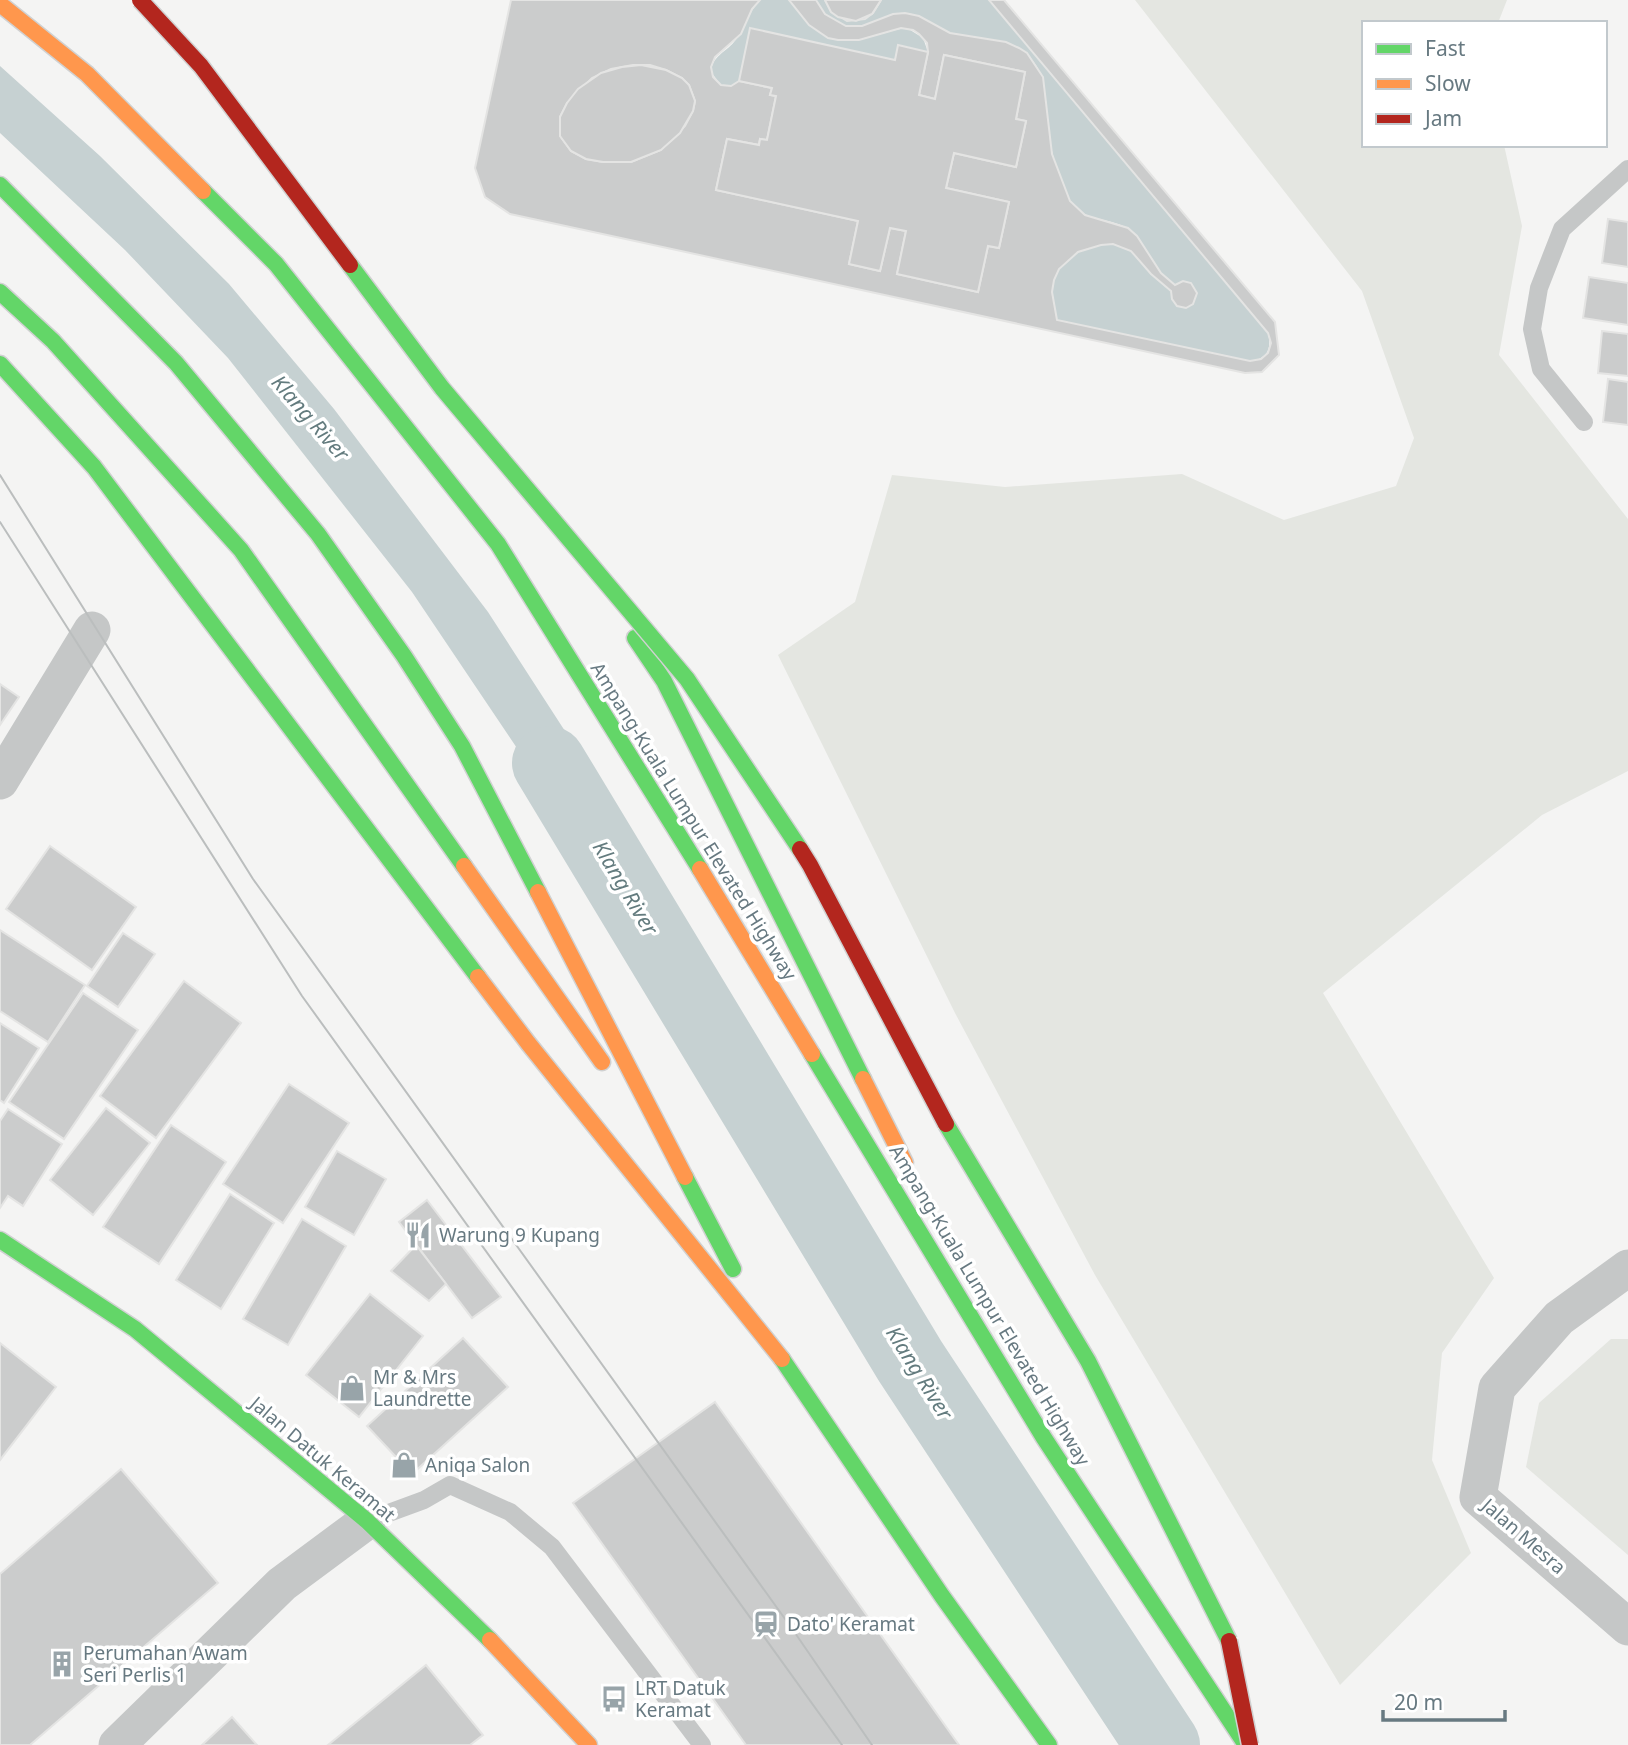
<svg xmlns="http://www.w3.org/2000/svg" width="1628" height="1745" viewBox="0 0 1628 1745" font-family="'Noto Sans',sans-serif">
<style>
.green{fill:#e4e6e1}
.water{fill:#c6d1d2}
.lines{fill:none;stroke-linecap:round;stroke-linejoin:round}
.river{stroke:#c6d1d2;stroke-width:74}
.building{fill:#cbcccc;stroke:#e4e4e3;stroke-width:2;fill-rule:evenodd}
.fast-casing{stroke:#d0d1d1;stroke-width:19}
.slow-casing{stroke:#d0d1d1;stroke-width:19}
.lane{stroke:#c5c7c7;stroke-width:18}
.street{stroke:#c5c7c7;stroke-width:37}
.fast{stroke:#63d668;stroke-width:16}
.slow{stroke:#ff974d;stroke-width:16}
.tram{stroke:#bbbebe;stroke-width:2}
.fast-bridge-casing{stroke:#d0d1d1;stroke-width:19;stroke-linecap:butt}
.jam-bridge-casing{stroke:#d0d1d1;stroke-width:19;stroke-linecap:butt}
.fast-bridge{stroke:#63d668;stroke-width:16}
.jam-bridge{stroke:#b3261e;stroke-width:16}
.labels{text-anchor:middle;stroke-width:7;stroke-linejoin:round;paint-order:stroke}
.street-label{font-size:19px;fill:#677981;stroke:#fff}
.poi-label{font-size:19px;fill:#677981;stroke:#fff;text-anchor:start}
.water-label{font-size:21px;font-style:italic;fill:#637b7e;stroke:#fff}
</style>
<rect width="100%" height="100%" fill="#f4f4f3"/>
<g class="green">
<path d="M1135,0H1507L1498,23H1364V145H1504L1522,226L1499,355L1628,519V771L1542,815L1323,993L1494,1278L1442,1353L1432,1460L1471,1553L1340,1685L1095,1275L955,1013L778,655L855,602L892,475L1005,487L1182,474L1284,520L1396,486L1414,438L1362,291Z"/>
<path d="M1611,1339H1628V1555L1526,1467L1539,1403Z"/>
</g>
<g class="water">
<path d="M760,0H789C815,34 830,48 874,36C885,33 896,29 907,28L923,38L928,52L899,45L895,60L750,29L739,81L731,86L721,85L711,72C712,56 725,53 734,42C746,29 748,12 760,0Z"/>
<path d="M815,0H989L1268,333C1272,350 1267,358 1250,362L1057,320C1055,308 1050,295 1053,282C1060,255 1098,237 1124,247C1137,253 1156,281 1171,291C1171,306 1181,310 1193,304L1197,293L1191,283L1183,282L1175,285C1150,270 1148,242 1127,228C1108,217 1082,221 1069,201C1058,183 1049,140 1046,118C1044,90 1048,76 1027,54C1001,47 972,43 949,33C934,26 921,14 905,13C884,13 869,30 848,26C832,24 823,12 815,0Z"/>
<path d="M0,66L100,156L229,284L334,409L488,612L627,827L581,864L531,769L412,592L228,358L125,250L0,133Z"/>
</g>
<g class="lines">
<path class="river" d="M549,763L910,1361L1163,1745"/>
</g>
<g class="building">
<path d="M511,0H760L752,9L741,34L715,57L711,67L713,77L721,85L731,86L739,81L772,88L770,95L776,96L767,140L760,139L759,145L727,139L716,190L858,221L849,264L880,271L890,228L906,231L897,274L978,292L988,246L999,248L1009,202L946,188L954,153L1016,167L1026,121L1016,119L1025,72L944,55L935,99L919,95L928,52L927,43L919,34L913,30L901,28L859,40H838L828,38L809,25L789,0H816L825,14L846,26H862L893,14L905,13L919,16L950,33L1006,42L1019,48L1027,53L1043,77L1052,154L1070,201L1085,215L1128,228L1137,236L1161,273L1175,285L1183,281L1191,283L1197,293L1193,304L1186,308L1177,306L1172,299L1171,291L1151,274L1131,251L1113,244L1101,245L1078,252L1059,269L1054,280L1052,292L1057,320L1250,361L1261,359L1268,353L1271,343L1268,333L989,0H1004L1275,322L1279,355L1262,372L1245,373L510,214L485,197L475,168ZM633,65H650L666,70L682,78L689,85L695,101L693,111L685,126L661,150L631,162H603L586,159L571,151L560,136V117L567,103L592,78L611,69Z"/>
<path d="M825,0H881L873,13L865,19L847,21L831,11Z"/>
<path d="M825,0H881L872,14L856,21L838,17L831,12Z"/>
<path d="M750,28L895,60L898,45L928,52L919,95L935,99L944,55L1025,72L1016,119L1026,121L1016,167L954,153L946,188L1009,202L999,248L988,246L978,292L897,274L906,231L890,228L880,271L849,264L858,221L716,190L727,139L759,145L760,139L767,140L776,96L770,95L772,88L739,81Z"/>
<path d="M641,65L666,70L682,78L689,85L695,101L693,111L680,133L661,150L631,162H603L586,159L571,151L560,136V117L567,103L578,89L601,73L622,67Z"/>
<path d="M1608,219L1628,222V267L1602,263Z"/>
<path d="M1589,277L1628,283V325L1583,318Z"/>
<path d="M1602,331L1628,334V376L1598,373Z"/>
<path d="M1608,379L1628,382V425L1603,422Z"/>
<path d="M0,684L19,697L0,725Z"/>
<path d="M50,846L136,907L92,970L6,909Z"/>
<path d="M0,930L85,985L48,1042L0,1011Z"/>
<path d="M123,933L155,954L118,1007L87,986Z"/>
<path d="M184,981L241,1023L156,1138L100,1096Z"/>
<path d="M83,993L138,1030L64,1139L9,1102Z"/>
<path d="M0,1023L39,1048L4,1103L0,1100Z"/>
<path d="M289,1084L349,1123L283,1223L223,1184Z"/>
<path d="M106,1108L150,1143L93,1215L50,1180Z"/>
<path d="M8,1109L62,1144L23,1206L8,1196L0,1208V1121Z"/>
<path d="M171,1125L226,1162L159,1264L103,1227Z"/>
<path d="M337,1151L386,1179L354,1235L305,1207Z"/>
<path d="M230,1194L274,1223L221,1309L176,1280Z"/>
<path d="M427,1200L501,1297L472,1318L399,1222Z"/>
<path d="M302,1219L346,1246L288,1345L243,1319Z"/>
<path d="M416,1245L446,1284L429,1301L391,1271Z"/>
<path d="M370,1294L423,1336L359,1417L306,1375Z"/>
<path d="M463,1338L508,1387L412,1474L367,1426Z"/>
<path d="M0,1343L56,1387L0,1460Z"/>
<path d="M715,1402L959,1745H746L573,1503Z"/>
<path d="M121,1469L218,1583L30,1745H0V1574Z"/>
<path d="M426,1665L483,1735L470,1745H328Z"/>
<path d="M232,1717L257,1745H202Z"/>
</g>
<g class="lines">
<g class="fast-casing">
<g id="fast">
<path d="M0,185L176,363L318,534L404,656L462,746L538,892"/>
<path d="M203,191L276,264L498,544L700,869"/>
<path d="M0,292L53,341L241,550L464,866"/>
<path d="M0,364L94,467L478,977"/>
<path d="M635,638L664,681L863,1079"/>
<path d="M812,1054L1044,1438L1246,1745"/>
<path d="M685,1177L733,1269"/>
<path d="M0,1240L135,1329L367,1521L490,1640"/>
<path d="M782,1359L942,1596L1049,1745"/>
</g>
</g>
<g class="slow-casing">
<g id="slow">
<path d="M0,4L87,74L203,191"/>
<path d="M464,866L602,1062"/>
<path d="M700,869L812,1054"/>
<path d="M538,892L685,1177"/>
<path d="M478,977L528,1043L782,1359"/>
<path d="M863,1079L905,1163"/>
<path d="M490,1640L589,1745"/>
</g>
</g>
<g class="lane">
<path d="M1584,422L1541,369L1532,329L1539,288L1562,229L1628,169"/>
<path d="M367,1521L424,1500L450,1485L510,1512L552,1547L702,1745"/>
</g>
<g class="street">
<path d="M0,781L92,630"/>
<path d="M1628,1268L1559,1318L1497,1388L1478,1497L1628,1627"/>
<path d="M117,1745L282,1584L367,1521"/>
</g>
<use href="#fast" class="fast"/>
<use href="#slow" class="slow"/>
<g class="tram">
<path d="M0,475L253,879L793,1630L872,1745"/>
<path d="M0,522L302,996L842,1745"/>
</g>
<g class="fast-bridge-casing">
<g id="fast-bridge">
<path d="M350,265L442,388L687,679L800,849"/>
<path d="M946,1124L1088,1361L1229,1641"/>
</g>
</g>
<g class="jam-bridge-casing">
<g id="jam-bridge">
<path d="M140,0L201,66L350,265"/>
<path d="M800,849L810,865L946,1124"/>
<path d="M1229,1641L1250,1745"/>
</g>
</g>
<use href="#fast-bridge" class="fast-bridge"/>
<use href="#jam-bridge" class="jam-bridge"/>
</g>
<defs>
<g id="restaurant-bare" transform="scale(2.1)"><path d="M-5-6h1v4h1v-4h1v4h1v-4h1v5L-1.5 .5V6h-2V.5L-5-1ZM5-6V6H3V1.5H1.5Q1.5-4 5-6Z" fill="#98a4a9" stroke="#fff" stroke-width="2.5" paint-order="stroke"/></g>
<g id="shop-bare" transform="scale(2.1)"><path d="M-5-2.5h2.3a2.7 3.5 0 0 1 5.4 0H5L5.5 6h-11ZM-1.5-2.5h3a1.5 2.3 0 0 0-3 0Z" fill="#98a4a9" stroke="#fff" stroke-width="2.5" paint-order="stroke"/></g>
<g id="station-bare" transform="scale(2.1)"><path d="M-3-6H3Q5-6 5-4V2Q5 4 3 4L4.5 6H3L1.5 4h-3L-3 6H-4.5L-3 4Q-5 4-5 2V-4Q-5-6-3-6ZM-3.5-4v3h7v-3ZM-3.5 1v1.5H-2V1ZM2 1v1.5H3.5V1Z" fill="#98a4a9" stroke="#fff" stroke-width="2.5" paint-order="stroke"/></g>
<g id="building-bare" transform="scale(2.1)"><path d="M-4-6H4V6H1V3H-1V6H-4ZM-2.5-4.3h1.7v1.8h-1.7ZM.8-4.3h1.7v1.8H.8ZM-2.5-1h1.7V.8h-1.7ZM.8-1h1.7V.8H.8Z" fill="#98a4a9" stroke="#fff" stroke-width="2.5" paint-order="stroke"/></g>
<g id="bus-bare" transform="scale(2.1)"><path d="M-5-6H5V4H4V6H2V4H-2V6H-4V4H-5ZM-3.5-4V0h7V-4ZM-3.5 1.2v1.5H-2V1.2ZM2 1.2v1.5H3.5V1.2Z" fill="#98a4a9" stroke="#fff" stroke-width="2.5" paint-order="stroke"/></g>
</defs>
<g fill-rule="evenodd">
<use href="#restaurant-bare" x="418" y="1235"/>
<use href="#shop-bare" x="352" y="1388"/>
<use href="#shop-bare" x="404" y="1465"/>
<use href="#station-bare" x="766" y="1624"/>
<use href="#building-bare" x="62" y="1664"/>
<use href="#bus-bare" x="614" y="1699"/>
</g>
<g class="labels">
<g class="street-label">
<text transform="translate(694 821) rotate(58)" y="7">Ampang-Kuala Lumpur Elevated Highway</text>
<text transform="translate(990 1305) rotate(59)" y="7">Ampang-Kuala Lumpur Elevated Highway</text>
<text transform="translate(323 1459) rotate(40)" y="7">Jalan Datuk Keramat</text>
<text transform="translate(1524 1536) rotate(41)" y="7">Jalan Mesra</text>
</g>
<g class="poi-label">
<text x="439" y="1242">Warung 9 Kupang</text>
<text x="373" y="1384">Mr &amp; Mrs<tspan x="373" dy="22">Laundrette</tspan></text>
<text x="425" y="1472">Aniqa Salon</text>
<text x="787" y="1631">Dato' Keramat</text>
<text x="83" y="1660">Perumahan Awam<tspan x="83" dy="22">Seri Perlis 1</tspan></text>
<text x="635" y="1695">LRT Datuk<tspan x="635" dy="22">Keramat</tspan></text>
</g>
<g class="water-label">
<text transform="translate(310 418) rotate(49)" y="7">Klang River</text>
<text transform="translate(625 888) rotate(59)" y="7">Klang River</text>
<text transform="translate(919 1373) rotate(58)" y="7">Klang River</text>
</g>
</g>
<rect x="1362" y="21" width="245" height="126" fill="#ffffff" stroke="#c2c9cd" stroke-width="2"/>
<rect x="1376" y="44" width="35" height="10" fill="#63d668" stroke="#c2c9cd" stroke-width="2"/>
<text x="1425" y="56" font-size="21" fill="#677981">Fast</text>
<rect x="1376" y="79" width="35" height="10" fill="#ff974d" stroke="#c2c9cd" stroke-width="2"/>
<text x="1425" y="91" font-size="21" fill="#677981">Slow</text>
<rect x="1376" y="114" width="35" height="10" fill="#b3261e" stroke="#c2c9cd" stroke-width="2"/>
<text x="1425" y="126" font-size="21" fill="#677981">Jam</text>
<path d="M1383 1710v10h122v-10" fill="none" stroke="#677981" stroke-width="3.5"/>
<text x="1394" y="1710" font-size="21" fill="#677981" stroke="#ffffff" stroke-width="5" paint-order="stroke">20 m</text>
</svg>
